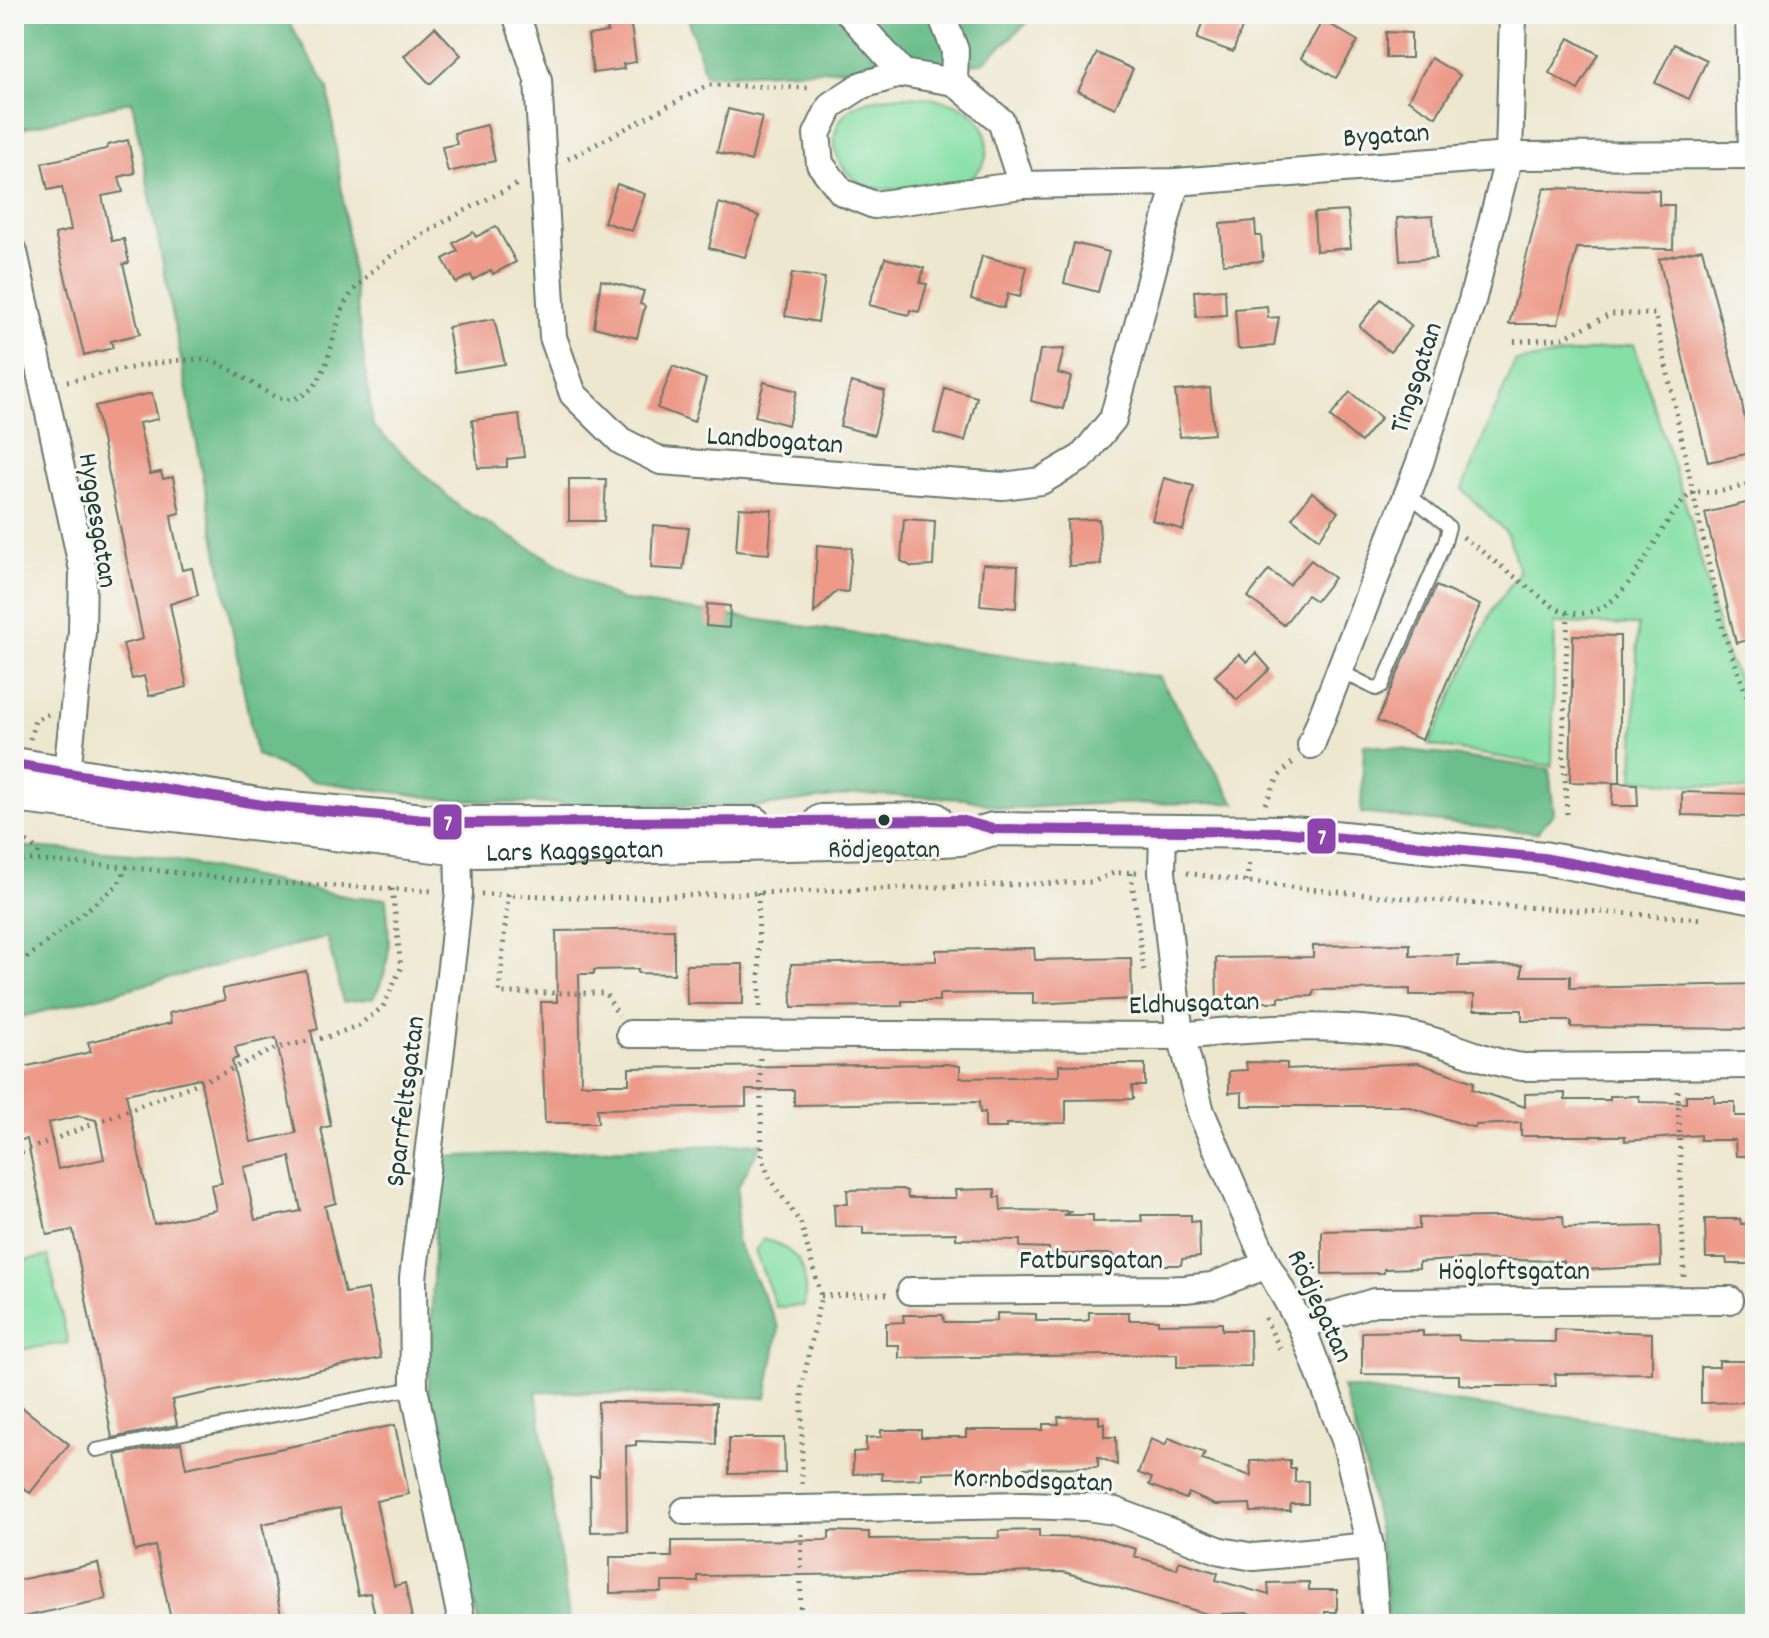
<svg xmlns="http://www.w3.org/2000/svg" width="1769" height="1638" viewBox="0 0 1769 1638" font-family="Dekko,sans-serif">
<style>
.green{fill:#86e0a6;stroke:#528e6d;stroke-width:2}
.forest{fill:#6cbe8b;stroke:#467e60;stroke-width:2}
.building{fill:#ed9a89;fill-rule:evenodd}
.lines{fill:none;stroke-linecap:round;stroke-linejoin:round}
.service-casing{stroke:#67786a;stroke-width:16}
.minor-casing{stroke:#67786a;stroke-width:30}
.tertiary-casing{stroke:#67786a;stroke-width:36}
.path{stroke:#67786a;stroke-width:5;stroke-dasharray:2 6;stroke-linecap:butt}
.service{stroke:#fff;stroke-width:12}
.minor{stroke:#fff;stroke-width:26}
.tertiary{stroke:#fff;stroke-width:32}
.bus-1-casing{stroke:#f6f6f2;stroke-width:16}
.bus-1{stroke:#8e44ad;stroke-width:10}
.bus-dot{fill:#1f3d34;stroke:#f6f6f2;stroke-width:3}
.labels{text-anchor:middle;stroke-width:6;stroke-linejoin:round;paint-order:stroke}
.bus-label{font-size:26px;fill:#1f3d34;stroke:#f6f6f2}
.street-label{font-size:28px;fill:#1f3d34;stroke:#f6f6f2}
.line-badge{stroke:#f6f6f2;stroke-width:3}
.badge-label{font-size:22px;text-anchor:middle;font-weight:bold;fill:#fff}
</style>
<rect width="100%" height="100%" fill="#f6f6f2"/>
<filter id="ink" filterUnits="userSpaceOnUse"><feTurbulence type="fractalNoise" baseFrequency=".0125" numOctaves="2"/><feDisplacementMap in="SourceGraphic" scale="16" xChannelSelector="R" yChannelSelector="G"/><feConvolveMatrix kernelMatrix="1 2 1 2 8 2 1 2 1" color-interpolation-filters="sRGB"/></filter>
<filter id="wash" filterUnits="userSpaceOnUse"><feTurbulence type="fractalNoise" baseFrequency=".006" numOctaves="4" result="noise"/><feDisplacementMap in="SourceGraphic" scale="32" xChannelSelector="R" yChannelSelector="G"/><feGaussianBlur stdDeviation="1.8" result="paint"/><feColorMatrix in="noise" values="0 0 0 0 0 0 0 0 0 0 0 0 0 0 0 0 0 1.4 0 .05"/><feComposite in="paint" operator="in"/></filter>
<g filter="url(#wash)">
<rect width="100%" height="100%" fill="#eee7cf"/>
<g class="green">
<path d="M902,96C938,97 990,102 987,151C987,163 977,174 967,180C953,188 886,192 870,187C837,177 821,134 849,110C864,98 883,98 902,96Z"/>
<path d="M1634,344L1692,524L1723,648L1745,693L1755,754V791L1633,779L1638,625L1555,623L1552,766L1429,745L1492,611L1519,572L1508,534L1462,489L1515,362Z"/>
<path d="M764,1238C801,1253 809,1266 804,1306L776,1307L755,1251Z"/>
<path d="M48,1256L68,1343L16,1350L14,1262Z"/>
</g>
<g class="forest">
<path d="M14,14H284L328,88L373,426L459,507L620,600L1159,677L1235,803L1095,804L1007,809L966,799L858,794L754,807L512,803L443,799L312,781L256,755L132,101L14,131Z"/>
<path d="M687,14H1037L983,63L705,75Z"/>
<path d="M1364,744L1549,769L1554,813L1537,833L1361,813Z"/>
<path d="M14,846L149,855L354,898H386C389,934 394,966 373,998L343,1002L327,937L14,1019Z"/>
<path d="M762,1143L738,1187L736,1240L779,1328L766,1398L536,1391L570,1624H479L428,1401L438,1157Z"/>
<path d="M1342,1387L1755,1442V1624H1388C1385,1542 1368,1465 1342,1387Z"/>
</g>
<g id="blocks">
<g class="building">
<path d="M1205,14H1247L1233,52L1197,39Z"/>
<path d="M1323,20L1358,41L1336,78L1301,58Z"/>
<path d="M631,25L636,62L623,64L624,69L593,73L588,35L608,32L607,27Z"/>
<path d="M435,27L461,55L430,84L404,56Z"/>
<path d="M1386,32L1411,33V58H1386Z"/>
<path d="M1569,38L1598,54L1578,90L1549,73Z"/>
<path d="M1674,44L1707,60L1689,99L1655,83Z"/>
<path d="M1097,53L1133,69L1115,108L1078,91Z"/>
<path d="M1431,58L1460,75L1436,117L1408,100Z"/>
<path d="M728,109L762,117L751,161L717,152Z"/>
<path d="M487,125L495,161L448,172L442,147L457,144L454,133Z"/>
<path d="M128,140L135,173L119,177L123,192L102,196L112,241L124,239L129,263L123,264L140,334L111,341L113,348L84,355L55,234L71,230L62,187L48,190L42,163L106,149L108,145Z"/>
<path d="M617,184L645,194L632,231L604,222Z"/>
<path d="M1544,188L1659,190V205H1674L1673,249L1577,248L1558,324H1509Z"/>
<path d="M719,203L759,216L745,257L709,248Z"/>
<path d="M1348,211L1351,248L1316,251L1314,213Z"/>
<path d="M1433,216L1436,258L1400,261L1397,218Z"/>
<path d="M1255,221L1256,236H1261L1263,261L1223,264L1220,224Z"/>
<path d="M496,226L516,262L493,274L491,270L473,280L471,275L456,283L443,259L458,251L453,243L473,232L476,237Z"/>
<path d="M1074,243L1109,252L1098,292L1064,283Z"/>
<path d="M1702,249L1741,398L1751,453L1708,462L1659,259Z"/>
<path d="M982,256L1027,267L1020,297L1008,294L1004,308L971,299Z"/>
<path d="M885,258L924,268L920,283L927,284L919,312L910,310L909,315L869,305Z"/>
<path d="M792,273L825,278L818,322L785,316Z"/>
<path d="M601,280L644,291L640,304L645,306L637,338L594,327Z"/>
<path d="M1225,289L1226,315L1196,317L1194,291Z"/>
<path d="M1381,299L1412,326L1390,352L1359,326Z"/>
<path d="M1267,306L1268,318L1279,317L1274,346L1238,349L1235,309Z"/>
<path d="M494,319L505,364L455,372L448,327Z"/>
<path d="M1064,349L1058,373L1071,377L1063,409L1031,401L1040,350Z"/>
<path d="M673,366L706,379L694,422L657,408Z"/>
<path d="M764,382L797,391L788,425L755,416Z"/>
<path d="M851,382L885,391L874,435L840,426Z"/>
<path d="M945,388L977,397L965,441L934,433Z"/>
<path d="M1210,388L1214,434L1180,437L1175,391Z"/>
<path d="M1350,392L1381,418L1361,442L1330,417Z"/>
<path d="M152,393L158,419L139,423L150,474L161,472L163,479L173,477L180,513L171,515L172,523L182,570L192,568L198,595L170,604L187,687L149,696L144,676L132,679L123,644L143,639L95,406Z"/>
<path d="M519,414L524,457L507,459V467L478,468L472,420Z"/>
<path d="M1164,478L1194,486L1183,530L1152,520Z"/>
<path d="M569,479H606L604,521H569Z"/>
<path d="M1312,492L1338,512L1319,539L1292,518Z"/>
<path d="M1750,502L1755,523V638L1736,643L1705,513Z"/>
<path d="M739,508L772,510L769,554L736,551Z"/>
<path d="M904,519L935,521L933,566L912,567L901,561Z"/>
<path d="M1099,519L1101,564L1069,566L1067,520Z"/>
<path d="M653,525L689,528L683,570L651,568Z"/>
<path d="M817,545L852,548L848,592L837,591L814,613Z"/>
<path d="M1311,560L1334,578L1316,601L1307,595L1284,625L1248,597L1269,570L1289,585Z"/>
<path d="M983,564L1018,566L1016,608L980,605Z"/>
<path d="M1436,586L1480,605L1422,740L1377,721Z"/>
<path d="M707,604L730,606L729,628L706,626Z"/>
<path d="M1573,635L1620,636V783L1570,782Z"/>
<path d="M1256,653L1270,669L1237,700L1215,676L1239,654L1247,662Z"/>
<path d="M1613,783L1637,784L1638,806H1612Z"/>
<path d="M1682,792L1753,794L1752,817L1682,815Z"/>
<path d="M674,929V974L638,973V969L594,970V974H579L581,1084H629V1068L947,1064L960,1066V1078L1059,1076V1065L1109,1064H1145V1086H1132L1133,1099L1066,1100V1123L1006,1124V1128H985V1112L980,1113L979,1102L794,1105V1090H746V1106L597,1109L598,1123H545L541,1002H557L556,931Z"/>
<path d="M1410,944V956L1459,955L1458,966L1522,965V976H1570V988L1755,984V1029L1571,1027V1021H1522V1010H1474V995H1410V989L1314,990L1313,996L1279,997V1002H1217L1216,958L1313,957V946Z"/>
<path d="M1034,948L1035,960L1131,958L1132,999L1033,1004V993L939,994V1001H902V1006L792,1007L791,964L936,961V950Z"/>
<path d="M743,964V1004H687L686,965Z"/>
<path d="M306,971L318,1029L311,1031L331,1126L321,1128L336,1203L325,1206L345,1293L368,1289L381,1358L172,1400L177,1425L112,1438L73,1230L47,1235L27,1139L14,1141V1069L91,1052L88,1042L171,1023L169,1013L225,1000L222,989ZM276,1038L296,1133L251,1142L232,1060L238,1058L235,1047ZM200,1078L222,1183L211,1185L216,1210L154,1224L126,1094ZM79,1116L96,1120L104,1159L58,1169L48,1123ZM290,1157L301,1211L255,1220L244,1167Z"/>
<path d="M1246,1062L1287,1063V1069L1418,1063L1474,1082L1472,1089L1525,1107V1094L1565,1093V1100H1610V1096H1639L1640,1102L1686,1103V1095H1714V1102H1735V1116H1755V1156H1736L1735,1140H1700V1135L1625,1141V1136H1521V1123L1476,1125L1475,1128L1406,1106H1242V1092L1229,1093V1071L1247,1070Z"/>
<path d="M902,1189L907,1191L908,1198H956L955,1190L995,1189V1197H1000L1001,1210L1072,1211L1063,1215H1093V1222L1142,1221L1141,1215H1191V1222L1199,1221L1200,1257L1182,1259L1181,1265H1141V1260L1113,1258V1254H1049V1248L1020,1247V1240L956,1239V1233L863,1234V1227L835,1226L834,1204H848L847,1190Z"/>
<path d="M1563,1216L1564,1228L1660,1226L1661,1266L1564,1271V1261L1467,1259L1419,1262V1268L1384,1269V1273L1322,1274V1231L1419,1229V1218Z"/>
<path d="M1705,1219H1740L1741,1224H1755V1264H1727L1726,1258H1706Z"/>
<path d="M1089,1312H1129V1320H1158V1324L1222,1323V1330H1250L1251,1366L1177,1367V1354L899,1358V1345H886V1323L904,1322L903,1315H943L944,1322H971L997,1321V1313L1036,1314V1321H1084L1089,1320Z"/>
<path d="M1555,1329L1652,1333V1373L1555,1374L1556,1386H1472L1459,1384V1375L1362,1374V1332L1423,1331V1336L1458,1335L1459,1340L1472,1341L1555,1342Z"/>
<path d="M1719,1361H1755V1402L1701,1403V1367H1719Z"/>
<path d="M14,1401L69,1444L30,1493L14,1480Z"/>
<path d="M598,1402L716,1403V1444L636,1441V1445L626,1446L627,1531L591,1532L590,1476H599Z"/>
<path d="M1099,1416V1424L1104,1423V1437H1116L1117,1465L1098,1457V1467L1024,1468V1472H1006V1479H967V1472L921,1473L922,1479L882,1480V1473L853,1474V1452L866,1451V1438L881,1437V1430H921V1437H966V1430H1043V1424H1059L1058,1417Z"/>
<path d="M395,1425L409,1494L376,1501L394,1586L405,1583L413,1624H377L370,1593L358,1595L340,1508L262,1524L283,1624H172L155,1546L135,1551L116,1455L181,1443L186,1468Z"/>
<path d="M729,1438H784L785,1473L729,1474Z"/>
<path d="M1169,1438L1205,1453L1202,1460L1251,1476L1250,1461L1290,1460V1468H1295V1482L1308,1481V1504H1291L1290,1511L1251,1512L1250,1504L1215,1505L1189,1493L1186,1499L1149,1485L1152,1478L1138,1473L1151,1439L1165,1445Z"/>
<path d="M1039,1530V1537L1099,1538L1136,1549L1134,1556L1177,1569L1179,1561L1218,1573L1216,1580L1269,1595L1268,1583L1309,1582V1590H1337V1612H1325V1624H1264V1618L1248,1613L1222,1614L1221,1618L1064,1572L698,1576V1582H662V1592L610,1593V1557H672V1541L825,1540L829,1539V1531L869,1532V1539L999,1538V1531Z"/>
<path d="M98,1563L106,1599L14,1619V1581Z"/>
</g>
</g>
</g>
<g filter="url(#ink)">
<use href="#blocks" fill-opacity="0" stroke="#67786a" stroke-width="2"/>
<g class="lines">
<g class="service-casing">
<g id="service">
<path d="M1340,671L1376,689L1382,686L1445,542L1449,527L1408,494"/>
<path d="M96,1450L414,1388"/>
</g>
</g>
<g class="minor-casing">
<g id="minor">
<path d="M516,14L538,80L553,337L573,394L621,441L661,461L1003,486L1041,481L1082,457L1113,419L1176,182"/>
<path d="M850,14L903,73"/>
<path d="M941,14L955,50L954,82"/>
<path d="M1022,185L1001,121L954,82L903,73L862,85L831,105L817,134L820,164L842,192L874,205L1022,185L1176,182L1509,156L1755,155"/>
<path d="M14,252L83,570L82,632L65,791"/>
<path d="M1311,745L1420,462L1472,301L1509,156L1513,14"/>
<path d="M458,830L459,893L453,950L413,1278L414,1388L462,1624"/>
<path d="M1163,830L1162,872L1179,1027L1201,1112L1267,1265L1301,1325L1345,1440L1370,1546L1376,1624"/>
<path d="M630,1034L1181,1036C1252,1028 1332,1022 1404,1034C1445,1040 1481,1062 1523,1067L1755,1065"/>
<path d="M911,1291L1185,1289L1212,1286L1267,1265"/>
<path d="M1301,1325L1374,1302L1730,1300"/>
<path d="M685,1511L1025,1505L1086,1507L1115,1511L1221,1551L1254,1557L1370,1546"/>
</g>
</g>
<g class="tertiary-casing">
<g id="tertiary">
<path d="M1752,14L1755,155"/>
<path d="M14,764L269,806L458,823H755"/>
<path id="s1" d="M14,796L477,851L923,841L960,839L993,829L1283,832L1543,858L1755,897"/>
<path d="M821,821L935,819"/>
</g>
</g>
<g class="path">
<path d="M568,159L708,85L812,88"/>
<path d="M67,381C104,375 178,354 211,361C235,366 272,404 292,399C335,389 328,327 349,297C381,250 469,208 520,183"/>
<path d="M1755,483L1718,492H1693L1723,630L1755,718"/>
<path d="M1463,537L1555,608C1627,640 1650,525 1693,492L1655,314H1611L1563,338L1509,342"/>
<path d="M30,739L35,720L48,714"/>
<path d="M1265,804L1279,776L1295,760"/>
<path d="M1567,814L1563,744L1568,613"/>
<path d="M14,832L38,851L40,859"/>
<path d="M14,859L127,867L257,882L436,891"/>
<path d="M1131,873L1144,971"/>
<path d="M1187,873C1358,900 1531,906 1703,919"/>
<path d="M1247,882L1249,859"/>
<path d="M758,893L760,1012"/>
<path d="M481,894L605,898L1092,882L1114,873L1137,872"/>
<path d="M508,894L499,993H605L619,1016"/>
<path d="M14,968L118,885L127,867"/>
<path d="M760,1058L762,1156L769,1177L801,1224L821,1296L802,1387V1484"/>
<path d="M1678,1091L1684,1277"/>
<path d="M14,1155L221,1074L277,1048L331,1036L359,1025L383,1007L401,968L392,888"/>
<path d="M821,1296L887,1294"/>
<path d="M1265,1318L1280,1349"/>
<path d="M800,1624L802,1534"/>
</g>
<use href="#service" class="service"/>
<use href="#minor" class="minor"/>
<use href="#tertiary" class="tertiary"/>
<g class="bus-1-casing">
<g id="bus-1">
<path d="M1752,14L1755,155"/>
<path d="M14,764L269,806L458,823L961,820L993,829L1283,832L1543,858L1755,897"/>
</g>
</g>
<use href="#bus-1" class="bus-1"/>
</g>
</g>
<circle class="bus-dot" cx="884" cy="820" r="7"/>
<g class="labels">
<g class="bus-label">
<text x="884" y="857">Rödjegatan</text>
</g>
<g class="street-label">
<text transform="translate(1386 133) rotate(-4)" y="10">Bygatan</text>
<text transform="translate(1414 377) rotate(-72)" y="10">Tingsgatan</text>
<text transform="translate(775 438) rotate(4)" y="10">Landbogatan</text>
<text transform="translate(100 520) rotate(81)" y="10">Hyggesgatan</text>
<text dy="10" stroke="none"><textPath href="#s1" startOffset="564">Lars Kaggsgatan</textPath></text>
<text transform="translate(1194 1001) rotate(-2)" y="10">Eldhusgatan</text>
<text transform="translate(403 1101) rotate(-83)" y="10">Sparrfeltsgatan</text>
<text x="1091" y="1268">Fatbursgatan</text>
<text x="1514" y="1279">Högloftsgatan</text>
<text transform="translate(1322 1305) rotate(65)" y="10">Rödjegatan</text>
<text transform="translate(1033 1478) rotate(2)" y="10">Kornbodsgatan</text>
</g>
</g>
<g class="line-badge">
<rect x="432" y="803" width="31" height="38" rx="8" fill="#8e44ad"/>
<rect x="1306" y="817" width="31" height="38" rx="8" fill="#8e44ad"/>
</g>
<g class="badge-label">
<text x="448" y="830">7</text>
<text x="1322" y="844">7</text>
</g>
<rect width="1769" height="1638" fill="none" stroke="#f6f6f2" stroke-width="48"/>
</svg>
